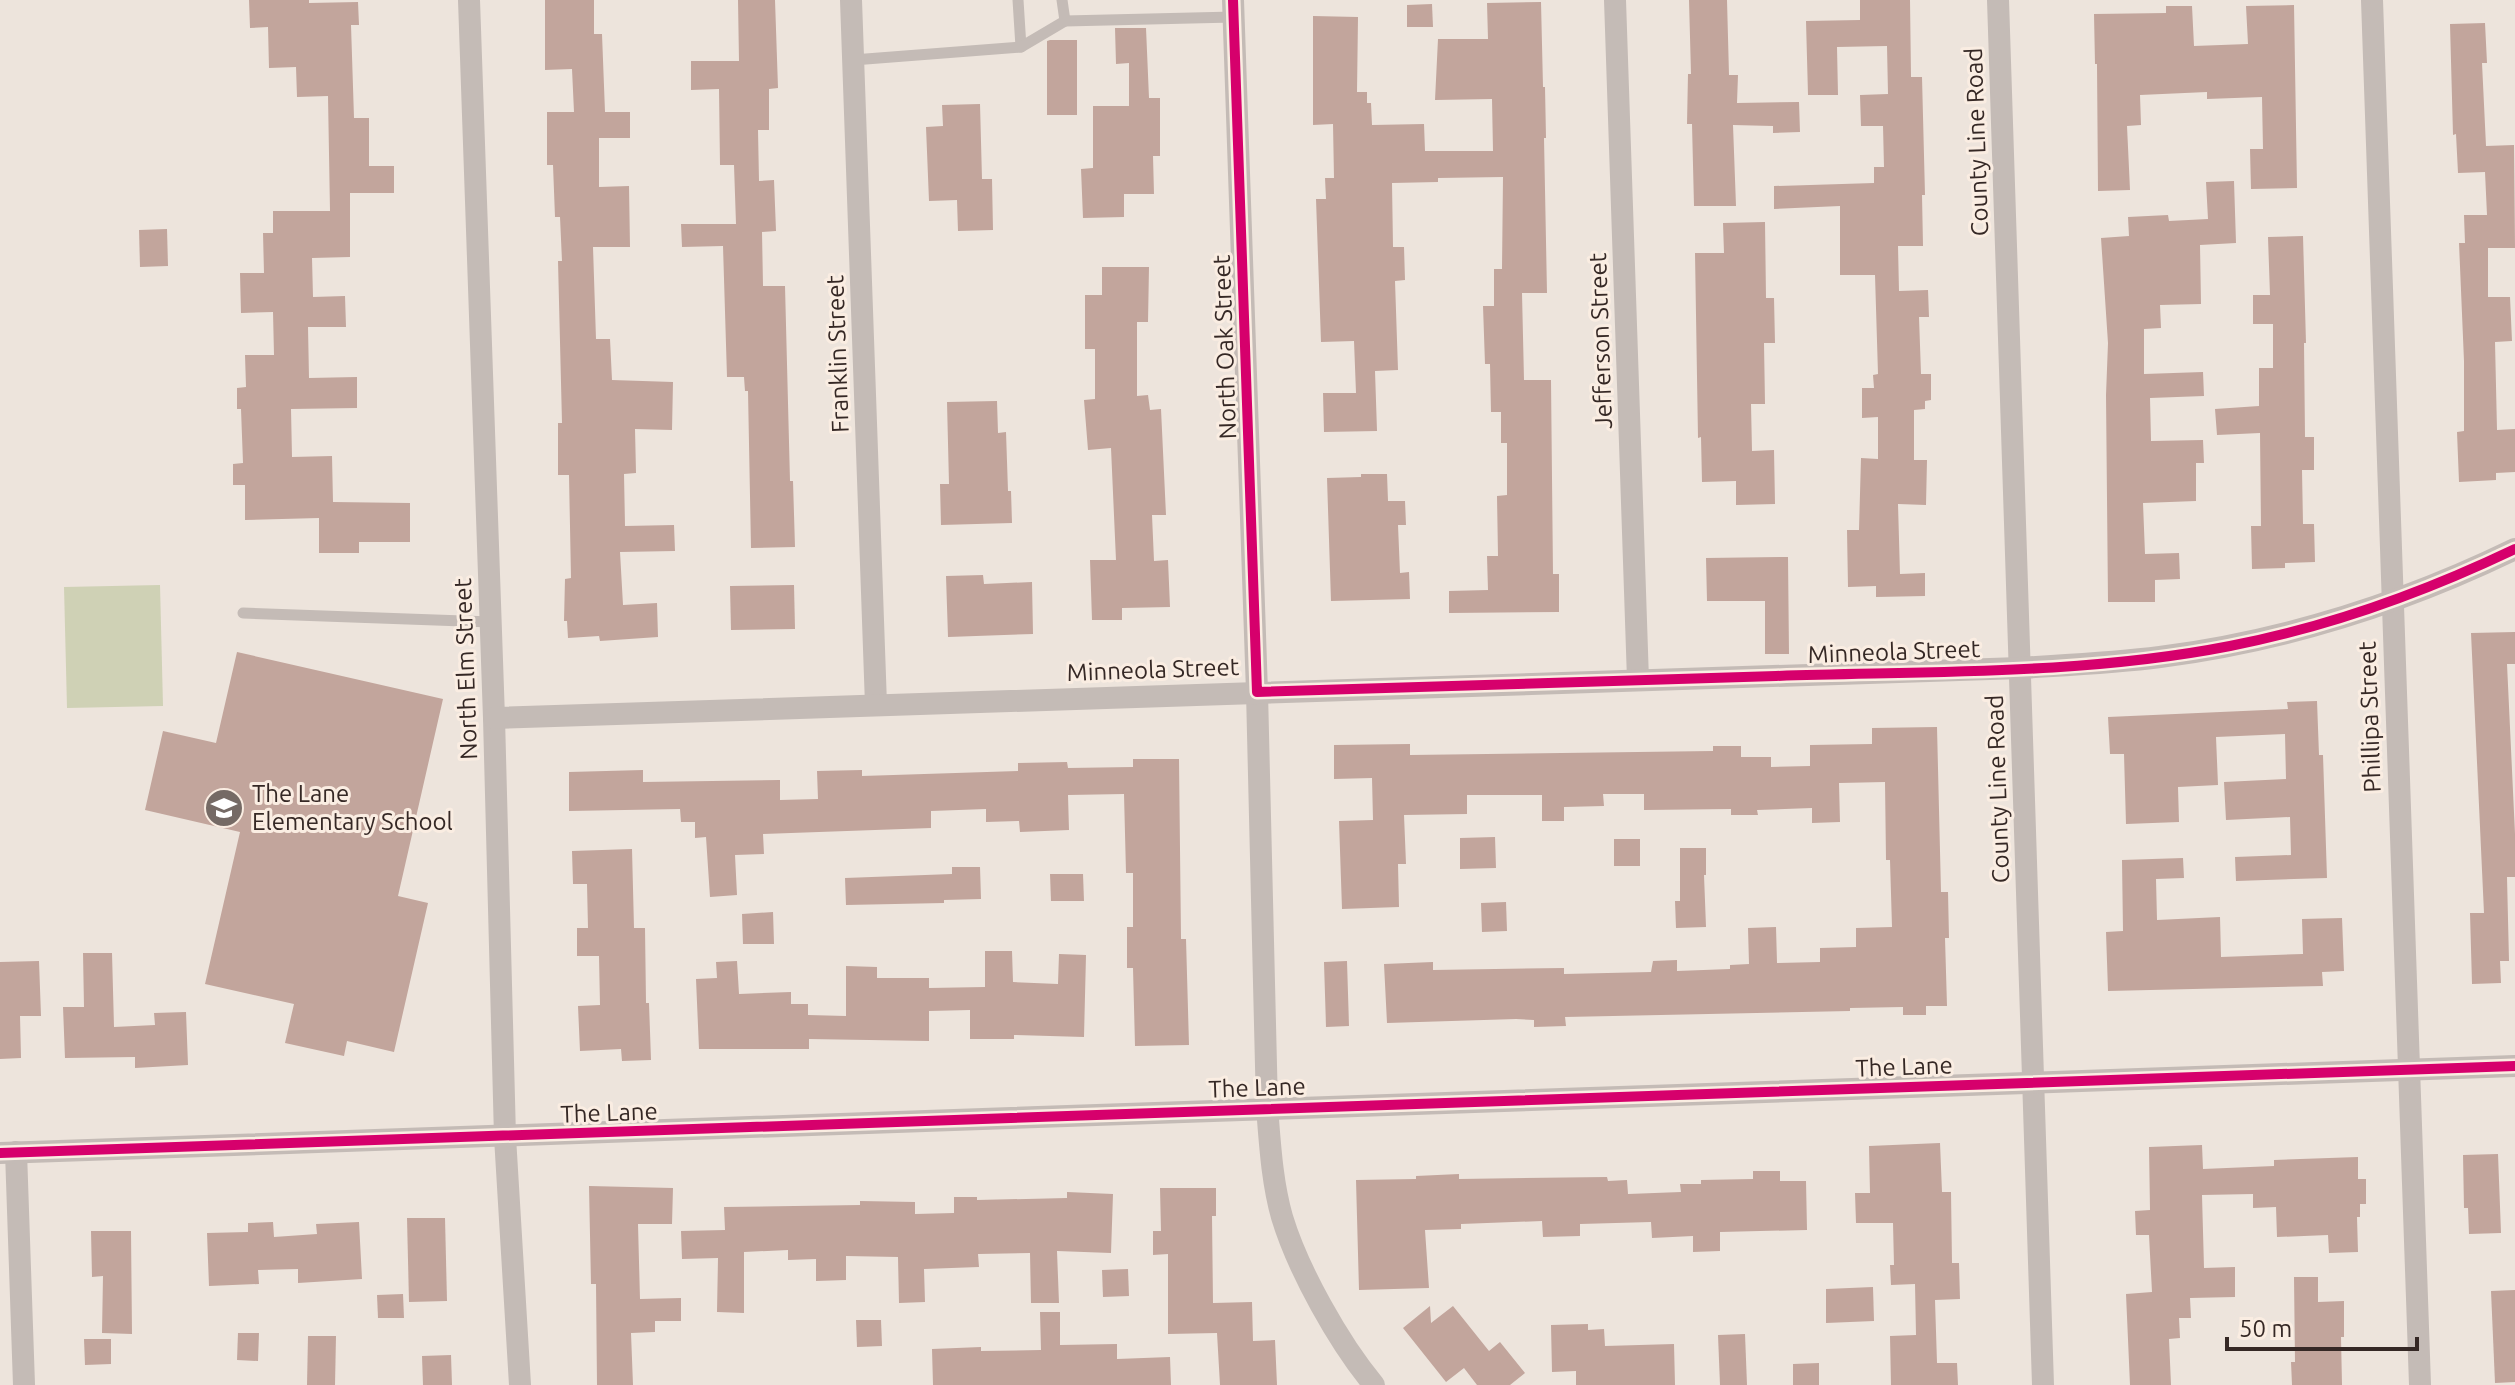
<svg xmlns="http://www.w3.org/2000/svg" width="2515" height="1385" viewBox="0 0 2515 1385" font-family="Ubuntu,sans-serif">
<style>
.green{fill:#cfd1b5}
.building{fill:#c2a59c}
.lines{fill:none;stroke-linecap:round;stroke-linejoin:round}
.lane{stroke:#c4bbb6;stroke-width:11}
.street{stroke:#c4bbb6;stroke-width:22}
.cycleway-casing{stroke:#faede2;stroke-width:15}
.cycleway{stroke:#d6006c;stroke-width:10}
.labels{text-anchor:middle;stroke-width:6;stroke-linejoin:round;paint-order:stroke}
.street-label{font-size:24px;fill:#352825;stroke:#faede2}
.poi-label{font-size:24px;fill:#352825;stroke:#faede2;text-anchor:start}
</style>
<rect width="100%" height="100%" fill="#ede4dc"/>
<path class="green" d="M160,585L163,706L67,708L64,587Z"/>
<g class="building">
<path d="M249,0H309V3L358,2L359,25H351L354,118H369V166H394V193H350V257L312,258L313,297L345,296L346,327H308L309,378L357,377V408L291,409L292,457L332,456L333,502L410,503V542H359V553H319V518L245,520V485H233V464L243,463L241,409H237V388L246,387L245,355H274L273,312L241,313L240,273H264L263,233H273V211H330L328,96L297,97L296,67L269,68L268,27L250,28Z"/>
<path d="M545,0H594V34H602L605,112H630V138H599V187L629,186L630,247H593L596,339H610L612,380L673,382L672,430L635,429L636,473L624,474L625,526L674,525L675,551L620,552L623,605L657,603L658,637L600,641L599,636L568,638L567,621H564L565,579L571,578L569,475H558V423H562L558,261H562L560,217H555L553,165H547V112H574L572,69L545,70Z"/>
<path d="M738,0H775L778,88L769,89V130H758L759,181L774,180L776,231L762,232L763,286H785L790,481H793L795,547L751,548L748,391H745L744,377H727L723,246L682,247L681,224H736L734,165H720L719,89L691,90V61H739Z"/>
<path d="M1689,0H1727L1729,75H1738L1737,103L1799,102L1800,132L1773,133V126L1733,125L1736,206H1694L1692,124H1687L1688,74H1691Z"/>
<path d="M1860,0H1910L1911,77H1922L1925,195H1922L1923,246H1898L1899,291L1928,290L1929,317H1919L1921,374H1931V400L1925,401V409L1914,410V460H1927L1926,505L1898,504L1900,574L1925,573V596L1876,597V586L1848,587L1847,530H1859L1861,458L1878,459V417L1862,418V388H1874L1873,375L1878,374L1875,275H1840V206L1774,209V186L1874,183V167H1884L1883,126H1861L1860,95L1888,94L1887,46L1837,47L1838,95H1808L1806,21L1860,20Z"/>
<path d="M1541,2L1543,87H1545L1546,138H1544L1547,293H1522L1524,380H1551L1553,574H1559V612L1449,613V591L1488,590L1487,556H1498L1497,496L1507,495V443H1501V412H1491L1490,364H1485L1483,306H1494V269H1502L1503,177L1438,178V182L1392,183L1393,247H1404L1405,280L1395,281L1398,370L1375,371L1377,431L1324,432L1323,393H1356L1354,341L1321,342L1316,199H1326L1325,178H1334L1333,124L1313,125V16L1358,17L1357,92H1367V103H1371L1372,125L1424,124L1425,151H1493L1492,99L1435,100L1438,39H1488L1487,3Z"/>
<path d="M1432,4L1433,27H1407V5Z"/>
<path d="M2294,5L2297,188L2251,189L2250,149H2263L2262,97L2207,99V92L2140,95L2141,125L2127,126L2130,190L2098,191L2097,64H2095L2094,14L2166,13V6H2192L2194,46L2248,44L2246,6Z"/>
<path d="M2485,23L2487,63H2482L2486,146L2514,145L2515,248H2488V297H2510L2512,341L2495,342L2497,430L2515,429V472L2496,473V480L2459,482L2457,432L2464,431V361L2459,243H2465L2464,215H2487L2485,172L2458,173L2456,134L2453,135L2450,24Z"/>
<path d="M1115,28H1146L1149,98H1160V156H1153L1154,194H1124V217L1083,218L1081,169L1093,168V106H1129V63L1116,64Z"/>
<path d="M1050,40H1077V115H1047V41Z"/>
<path d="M980,104L982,179H992L993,230L958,231L957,200L929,201L926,127L943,126L942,105Z"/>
<path d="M2234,181L2236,243L2200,245L2201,304L2160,305L2161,328L2144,329V374L2203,372L2204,396L2150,398L2151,441L2203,440L2204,463H2196V501L2143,503L2145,554L2179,553L2180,579L2155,580V602H2108L2106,395L2108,343L2101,238L2129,236L2128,217L2168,215L2169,221L2208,219L2206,182Z"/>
<path d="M1765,222L1766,298H1774L1775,343H1764L1765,404H1751L1752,451L1774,450L1775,504L1736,505V481L1702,482L1701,437L1698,438L1695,253H1724L1723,223Z"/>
<path d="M167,229L168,266L140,267L139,230Z"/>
<path d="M2303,236L2306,343H2304L2305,437H2314V470H2302L2303,524H2314L2315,562L2285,563V568L2252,569L2251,526H2261L2260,433L2217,435L2215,409L2259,406V368H2273V324H2253V295H2270L2268,237Z"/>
<path d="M1102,267H1149L1148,322H1137V396L1148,395L1150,410L1161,409L1166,515H1152L1154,561L1168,560L1170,607L1122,608V620H1092L1090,560H1116L1111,448L1088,450L1084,400L1095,399V349H1085V295H1102Z"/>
<path d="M997,401L998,433L1006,432L1008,491H1011L1012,523L941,525L940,484H949L947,402Z"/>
<path d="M1361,474H1387L1388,501H1405L1406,525H1398L1400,573L1409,572L1410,599L1331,601L1327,478L1361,477Z"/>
<path d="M1788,557L1789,654H1765V601H1707L1706,558Z"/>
<path d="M983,575L984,584L1032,582L1033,634L948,637L946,576Z"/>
<path d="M794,585L795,629L731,630L730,586Z"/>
<path d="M2515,632V664H2507L2515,834V877H2507L2509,961H2500L2501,983L2472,984L2470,913H2484L2471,633Z"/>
<path d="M237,652L443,699L398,896L428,903L394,1052L347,1041L344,1056L285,1043L294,1004L205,984L240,832L145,810L163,731L216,743Z"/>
<path d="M2317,701L2319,755H2323L2327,878L2236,881L2235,857L2291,855L2290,817L2226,820L2224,782L2286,779L2285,734L2216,737L2218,785L2178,787L2179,822L2126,824L2124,754H2110L2108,717L2288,709L2287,702Z"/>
<path d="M1937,727L1941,892H1948L1949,938H1945L1947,1006H1926V1015H1903V1007L1850,1008V1011L1565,1017L1566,1026L1534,1027V1020L1516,1019L1387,1023L1384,964L1433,962V970L1564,968V974L1651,972L1653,961L1677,960V971L1730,969V965L1749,964L1748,928L1776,927L1777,963L1820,962V948L1856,947V928L1892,927L1890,860H1886L1885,782L1839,783L1840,822L1812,823V808L1757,810L1758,815H1731V809L1644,810V794H1603L1604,806L1564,807V821H1542V795H1467V814L1404,815L1406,864H1398L1399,907L1342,909L1339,821L1373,820L1372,778L1334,779V745L1410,744V755L1713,751V746H1741V757H1771V767L1810,766V745L1872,744V728Z"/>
<path d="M1133,759H1179L1181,939H1186L1189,1045L1135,1046L1133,968H1127V927H1133V873H1126L1124,794L1068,795L1069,830L1020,832L1019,821L986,822V809L931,811V828L763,834L764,854L735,855L737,895L710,897L706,837L695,838V822H681L680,809L569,811V772L643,770V782L780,780V800L818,799L817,771L862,770V776L1018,771V763L1067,762L1068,768L1133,767Z"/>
<path d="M1495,837L1496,868L1460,869V838Z"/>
<rect x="1614" y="839" width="26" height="27"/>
<path d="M1680,848H1706V875H1704L1706,927L1676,928L1675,901H1680Z"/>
<path d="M632,849L634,928H645L646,1003H649L651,1060L622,1061L621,1049L580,1051L578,1006L600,1005L599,956H577V928H588L587,884H573L572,851Z"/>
<path d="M2183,858L2184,878L2156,879L2157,920L2220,917L2221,957L2303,954L2302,919L2342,918L2344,971L2322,972L2323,986L2108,991L2106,932L2123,931L2122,860Z"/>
<path d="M952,867H980L981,899L944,900V903L846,905L845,878L952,874Z"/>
<path d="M1050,874H1083L1084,901H1051Z"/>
<path d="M1506,902L1507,931L1482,932L1481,903Z"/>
<path d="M773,912L774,944H743L742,914Z"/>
<path d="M985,951H1012L1013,982L1058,984L1059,954L1086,955L1084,1037L1014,1035V1039H970V1010L929,1011V1041L809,1039V1049H699L696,979L717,978L716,962L737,961L739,994L791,992V1004H808V1015L846,1016V966L877,967V978H929V988L985,987Z"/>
<path d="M83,953H112L114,1027L155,1025L154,1013L186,1012L188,1065L135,1068V1057L65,1058L63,1007H84Z"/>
<path d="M39,961L41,1016H20L21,1058L0,1059V962Z"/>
<path d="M1347,961L1349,1026L1326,1027L1324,962Z"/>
<path d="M1940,1143L1942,1192H1951L1952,1263H1959L1960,1299L1935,1300L1937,1363H1957L1958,1385H1891L1890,1336L1916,1335L1915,1284L1891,1285L1890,1265H1894L1893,1223H1856L1855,1193H1870L1869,1146Z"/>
<path d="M2202,1145L2203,1169L2274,1166V1160L2358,1157V1179H2366V1204H2360V1217H2357L2358,1252L2329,1253L2328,1235L2277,1237L2276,1207L2253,1208V1194L2202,1195L2204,1268L2235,1267V1297L2190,1298L2191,1318H2179L2180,1338L2169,1339L2171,1385H2130L2126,1294L2152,1292L2149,1235H2136L2135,1211L2150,1210L2149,1147Z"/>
<path d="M2498,1154L2501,1233L2469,1234L2468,1208H2464L2463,1155Z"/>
<path d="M1753,1171H1780V1181H1806L1807,1230L1720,1232V1251L1693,1252V1236L1652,1238L1651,1222L1580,1224V1236L1543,1237L1542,1221L1461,1224V1229L1425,1230L1429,1288L1359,1290L1356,1180L1416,1179V1176L1459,1174V1179L1607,1177L1608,1181L1627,1180L1628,1194L1681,1192L1680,1184H1701V1180L1753,1179Z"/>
<path d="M589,1186L673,1188L672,1224H638L640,1299L681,1298V1321H655V1332L631,1333L633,1385H597L596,1284H591Z"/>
<path d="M1160,1188H1216V1216H1212L1213,1303L1252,1302L1253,1341L1275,1340L1277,1385H1220L1217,1333L1168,1334V1254L1153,1255V1231H1161Z"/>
<path d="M1067,1192L1113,1194L1111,1253L1057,1251L1059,1303H1031L1030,1253L978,1254L979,1267L924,1269L925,1302L899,1303L898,1257L846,1256V1280L816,1281V1259L788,1260V1250L744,1252V1313L717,1312L718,1258L682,1259L681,1231L725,1230L724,1207L860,1205V1201L915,1202V1214L954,1213V1197H977V1200L1067,1198Z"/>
<path d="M407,1218H445L447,1301L409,1302Z"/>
<path d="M273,1222L274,1237L317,1234L316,1224L359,1222L362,1279L298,1283V1269L258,1270L259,1284L209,1286L207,1233L248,1232V1223Z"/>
<path d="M91,1231H131L132,1334L102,1333L103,1276L92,1277Z"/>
<path d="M1128,1269L1129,1296L1103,1297L1102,1270Z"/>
<path d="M2294,1277H2318V1302L2344,1301V1337H2341L2342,1385H2292L2291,1362H2295Z"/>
<path d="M1873,1287L1874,1321L1826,1323V1289Z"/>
<path d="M2515,1290V1382L2495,1383L2491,1291Z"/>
<path d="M403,1294L404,1318H378L377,1295Z"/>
<path d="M1430,1306L1431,1323L1453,1306L1489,1351L1500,1342L1525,1373L1510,1385H1477L1464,1368L1446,1382L1403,1328Z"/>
<path d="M1040,1312H1060V1345L1117,1344V1359L1170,1357L1171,1385H933L932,1349L981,1347V1351L1041,1350Z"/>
<path d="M856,1320H881L882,1346L857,1347Z"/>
<path d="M1588,1324V1330L1604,1329L1605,1346L1674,1344L1675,1385H1576V1371L1552,1372L1551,1325Z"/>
<path d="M238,1333H259L258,1361L237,1360Z"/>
<path d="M1745,1334L1747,1385H1720L1718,1335Z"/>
<path d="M308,1336H336L335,1385H307Z"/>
<path d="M84,1339H111V1364L85,1365Z"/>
<path d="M451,1355L452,1385H423L422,1356Z"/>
<path d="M1819,1363V1385H1793V1364Z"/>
</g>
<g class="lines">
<g class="lane">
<path d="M1018,0L1021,47"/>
<path d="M1065,21L1234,17"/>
<path d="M853,60L1021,47L1065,21L1062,0"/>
<path d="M243,613L491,622"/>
</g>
<g class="street">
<path d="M469,0L494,718L505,1137L520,1385"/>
<path d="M851,0L876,705"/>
<path d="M1233,0L1257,692L1267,1107C1270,1144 1272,1182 1282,1217C1298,1270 1339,1343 1374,1385"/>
<path d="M1615,0L1638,680"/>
<path d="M1998,0L2043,1385"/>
<path d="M2372,0L2420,1385"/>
<path d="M494,718L2020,668C2067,665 2114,663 2160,657C2283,641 2404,603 2515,549"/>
<path d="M16,1152L24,1385"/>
<path d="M0,1153L2515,1066"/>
</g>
<g class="cycleway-casing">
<g id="cycleway">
<path d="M1233,0L1257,692C1430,686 1603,681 1776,676C1927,671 2082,675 2230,646C2328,627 2425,592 2515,549"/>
<path d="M0,1153L2515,1066"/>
</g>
</g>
<use href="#cycleway" class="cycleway"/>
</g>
<defs>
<g id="school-disc" transform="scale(2)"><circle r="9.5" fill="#756a65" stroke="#faede2"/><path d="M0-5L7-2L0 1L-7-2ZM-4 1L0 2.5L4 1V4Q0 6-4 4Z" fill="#fff"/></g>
</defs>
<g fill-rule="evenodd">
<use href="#school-disc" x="224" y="808"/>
</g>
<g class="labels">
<g class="street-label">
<text transform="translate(1977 142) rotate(-92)" y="8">County Line Road</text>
<text transform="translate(1601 341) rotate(-92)" y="8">Jefferson Street</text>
<text transform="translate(1225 347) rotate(-92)" y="8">North Oak Street</text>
<text transform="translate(838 354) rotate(-92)" y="8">Franklin Street</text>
<text transform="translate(1894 652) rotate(-2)" y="8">Minneola Street</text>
<text transform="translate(466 669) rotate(-92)" y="8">North Elm Street</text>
<text transform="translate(1153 670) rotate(-2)" y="8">Minneola Street</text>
<text transform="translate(2370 717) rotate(-92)" y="8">Phillipa Street</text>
<text transform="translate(1998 789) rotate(-92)" y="8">County Line Road</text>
<text transform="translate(1904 1067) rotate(-2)" y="8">The Lane</text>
<text transform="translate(1257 1088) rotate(-2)" y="8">The Lane</text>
<text transform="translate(609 1113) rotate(-2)" y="8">The Lane</text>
</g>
<g class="poi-label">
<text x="252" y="802">The Lane<tspan x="252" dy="28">Elementary School</tspan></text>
</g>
</g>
<path d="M2227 1337v12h190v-12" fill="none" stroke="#352825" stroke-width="4"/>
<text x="2239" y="1337" font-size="24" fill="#352825" stroke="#faede2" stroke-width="6" paint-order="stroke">50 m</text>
</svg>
